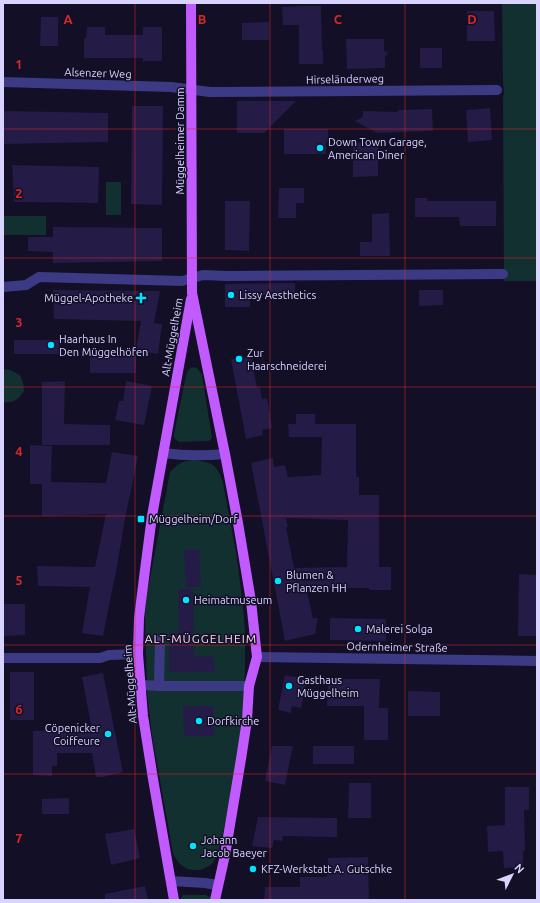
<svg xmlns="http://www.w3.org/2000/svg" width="540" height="903" viewBox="0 0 540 903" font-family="Ubuntu,sans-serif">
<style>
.green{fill:#12302f}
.building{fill:#241b47;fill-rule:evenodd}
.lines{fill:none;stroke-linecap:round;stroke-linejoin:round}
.minor{stroke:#3d3a85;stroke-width:10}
.major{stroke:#c25bff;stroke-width:10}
.grid{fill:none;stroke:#d62828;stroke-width:1;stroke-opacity:0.55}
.poi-dot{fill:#00e5ff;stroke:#130f26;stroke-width:1.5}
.labels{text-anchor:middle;stroke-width:3;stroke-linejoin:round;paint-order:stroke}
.street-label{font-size:11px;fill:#d9d4ff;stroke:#130f26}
.poi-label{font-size:11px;fill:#d9d4ff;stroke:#130f26;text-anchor:start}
.neighbourhood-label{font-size:12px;letter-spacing:1px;fill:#ffd6f0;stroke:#130f26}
.grid-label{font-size:13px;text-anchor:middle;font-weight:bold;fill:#d62828;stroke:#130f26;stroke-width:3;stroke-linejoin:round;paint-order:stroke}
</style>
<rect width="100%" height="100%" fill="#130f26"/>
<g class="green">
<path d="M502,3H537V281H504L503,98L504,94L503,82Z"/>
<rect x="106" y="182" width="15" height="33"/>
<rect x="4" y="216" width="42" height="19"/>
<path d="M194,367L198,369L202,375L212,438L209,441L179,442L174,438V434L186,376C187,371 189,368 194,367Z"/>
<path d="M3,369L10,370L20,375L23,383L24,391C18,400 14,403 3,402Z"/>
<path d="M192,460C211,462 217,463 223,483L236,552L242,597L245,629V664L244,696L238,763L218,855C215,860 212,865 207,867C193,875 178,867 173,853L160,780L152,735L148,702L147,689L145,616L147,594L170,472C178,464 181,461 192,460Z"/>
<path d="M183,895H206L210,897V900H181V898Z"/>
</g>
<g class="building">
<path d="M301,6H321L322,50H323V64H299V25H283L282,7Z"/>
<path d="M467,11H494L495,41H467Z"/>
<path d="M41,17H58V46H40Z"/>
<path d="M269,22V40H242V23Z"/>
<path d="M87,27H105V35H143V27H162V61H143V58H84V38H86Z"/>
<path d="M346,39H384V51L388,53L385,57V68L347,69Z"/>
<rect x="420" y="48" width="22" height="20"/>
<path d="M237,101H296L264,133H237Z"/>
<path d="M132,106H163L162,205L131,204Z"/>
<path d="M490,108L492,140L468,142L466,110Z"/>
<path d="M432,109L433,131L377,133L355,121L363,117V111L398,112V110Z"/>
<path d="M3,111L108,113V142L3,144Z"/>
<path d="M284,129H328V142H326V154H284Z"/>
<path d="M353,143H378V176L353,177Z"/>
<path d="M12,165L99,167L98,203L14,202Z"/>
<path d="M279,188H304V203H296V218H278Z"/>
<path d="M415,198H427V201H496V226H460L459,217H415Z"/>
<path d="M225,201H250L249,251L225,250Z"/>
<path d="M389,213L390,256H360V242H372V214Z"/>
<path d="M53,227L162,228V261L53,263V252L28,251V237H53Z"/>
<path d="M295,283V298H275V296L250,294V307H225V284Z"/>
<path d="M53,290L160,291L154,323L162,324L158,354L136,350L141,321L54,319Z"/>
<path d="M419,290H443V305L419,306Z"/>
<path d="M14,340H59L60,354H14Z"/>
<rect x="90" y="354" width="46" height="19"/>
<path d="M251,356L257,388L260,387L262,399L267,398L272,428L262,430L263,435L246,439L231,359Z"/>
<path d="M65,381L64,424L110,425V445H42V382Z"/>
<path d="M126,381L152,386L144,425L115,420L119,401H123Z"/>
<path d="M296,414H315V424H356V477H359V495H379V567H391V590H369V588H306L313,618H318L315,634L285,641L251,463L273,458L274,467L285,465L288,477L321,475L322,437H289L288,424H296ZM286,518L348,520L347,567L294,568L286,527H288Z"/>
<path d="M30,445L52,446L51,482L106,483L112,452L138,456L125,519L116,572L111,595L103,636L82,633L90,587L38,586L37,566L95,567L106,514L42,516V484H30Z"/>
<path d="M199,549L201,587H186L184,550Z"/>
<path d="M519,574L537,575V636H518Z"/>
<path d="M178,589H193L194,656H212V658H214L215,672H169V633H179Z"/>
<path d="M3,604H25V635L3,636Z"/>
<path d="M330,618L386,619V641L330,640Z"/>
<rect x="10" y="672" width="24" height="48"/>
<path d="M103,673L123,772L103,777H96L92,753H57V766H52V776L33,775V731L92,730L82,677Z"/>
<path d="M285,675L307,679L301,708L292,706L291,713L278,710Z"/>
<path d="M328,679H380L379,708H388V740H364V706H327Z"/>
<path d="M408,691L440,692V716H408Z"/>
<path d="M183,706H214V736H184Z"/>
<path d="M272,746H293L285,785L265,781Z"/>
<rect x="313" y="746" width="41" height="18"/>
<path d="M349,783H371V818H348Z"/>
<path d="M505,787H529V810H524L525,851H523V867L504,868L503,851L488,852L487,826L505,825Z"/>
<path d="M69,798V814H42V799Z"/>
<path d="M258,817L337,818V837L283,836L282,841L274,840L272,848L252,846Z"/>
<path d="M134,829L140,858L111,865L105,834Z"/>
<path d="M368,857L369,900H264L265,887H300V877H327L328,858Z"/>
<path d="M145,886L148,900H105V894Z"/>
</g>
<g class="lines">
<g class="minor">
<path d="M3,82L171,87L210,92L497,90"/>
<path d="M3,287L26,285L39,277L182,281L203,275L226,276L503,274"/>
<path d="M163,453C184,456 204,456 225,454"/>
<path d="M257,657L537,661"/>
<path d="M3,658H100L109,655L138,654"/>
<path d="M141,685L159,686H249"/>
<path d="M159,686L160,640"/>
<path d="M171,881L205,883L217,885"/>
</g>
<g class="major">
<path d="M191,3L192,293L225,454L238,523L251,601L257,657L249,686L247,720L241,759L225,855L215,900"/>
<path d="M174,900L153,779L143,716L138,654L139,618L145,570L152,516L191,299"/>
</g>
</g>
<path class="grid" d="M135,3V900M270,3V900M405,3V900M3,129H537M3,258H537M3,387H537M3,516H537M3,645H537M3,774H537"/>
<g class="poi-dot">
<circle cx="320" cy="148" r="4"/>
<circle cx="231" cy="295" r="4"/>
<path d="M139 292h4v4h4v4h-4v4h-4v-4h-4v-4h4z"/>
<circle cx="51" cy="345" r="4"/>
<circle cx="239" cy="359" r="4"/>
<rect x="137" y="515" width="8" height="8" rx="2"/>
<circle cx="278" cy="581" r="4"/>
<circle cx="186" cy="600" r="4"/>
<circle cx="358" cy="629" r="4"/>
<circle cx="289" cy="686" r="4"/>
<circle cx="199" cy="721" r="4"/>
<circle cx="108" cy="734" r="4"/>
<circle cx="193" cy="846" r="4"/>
<circle cx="253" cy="869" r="4"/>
</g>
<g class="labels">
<g class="street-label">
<text transform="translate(98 73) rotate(2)" y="4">Alsenzer Weg</text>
<text transform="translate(345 79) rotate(-1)" y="4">Hirseländerweg</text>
<text transform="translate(180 141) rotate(-90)" y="4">Müggelheimer Damm</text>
<text transform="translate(172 337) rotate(-80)" y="4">Alt-Müggelheim</text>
<text transform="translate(397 647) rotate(1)" y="4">Odernheimer Straße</text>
<text transform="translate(130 684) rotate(-94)" y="4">Alt-Müggelheim</text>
</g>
<g class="poi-label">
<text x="328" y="146">Down Town Garage,<tspan x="328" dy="13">American Diner</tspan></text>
<text x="239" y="299">Lissy Aesthetics</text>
<text x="133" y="302" text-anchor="end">Müggel-Apotheke</text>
<text x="59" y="343">Haarhaus In<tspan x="59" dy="13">Den Müggelhöfen</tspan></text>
<text x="247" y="357">Zur<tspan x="247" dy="13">Haarschneiderei</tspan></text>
<text x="149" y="523">Müggelheim/Dorf</text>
<text x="286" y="579">Blumen &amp;<tspan x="286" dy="13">Pflanzen HH</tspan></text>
<text x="194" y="604">Heimatmuseum</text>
<text x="366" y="633">Malerei Solga</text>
<text x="297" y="684">Gasthaus<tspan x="297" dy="13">Müggelheim</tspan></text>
<text x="207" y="725">Dorfkirche</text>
<text x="100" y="732" text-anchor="end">Cöpenicker<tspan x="100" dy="13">Coiffeure</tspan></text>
<text x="201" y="844">Johann<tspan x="201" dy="13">Jacob Baeyer</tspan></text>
<text x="261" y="873">KFZ-Werkstatt A. Gutschke</text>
</g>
<g class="neighbourhood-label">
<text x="201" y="643">ALT-MÜGGELHEIM</text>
</g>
</g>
<g class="grid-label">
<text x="68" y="24">A</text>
<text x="202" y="24">B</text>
<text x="338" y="24">C</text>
<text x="472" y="24">D</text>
<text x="19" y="69">1</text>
<text x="19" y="198">2</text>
<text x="19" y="327">3</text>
<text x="19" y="456">4</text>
<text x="19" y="585">5</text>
<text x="19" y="714">6</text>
<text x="19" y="843">7</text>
</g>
<rect width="540" height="903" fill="none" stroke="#d9d4ff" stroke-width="8"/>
<g transform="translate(512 875) rotate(48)" stroke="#130f26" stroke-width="3" paint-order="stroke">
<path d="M0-3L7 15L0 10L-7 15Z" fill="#d9d4ff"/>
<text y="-6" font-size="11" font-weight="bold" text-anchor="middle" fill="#d9d4ff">N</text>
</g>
</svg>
